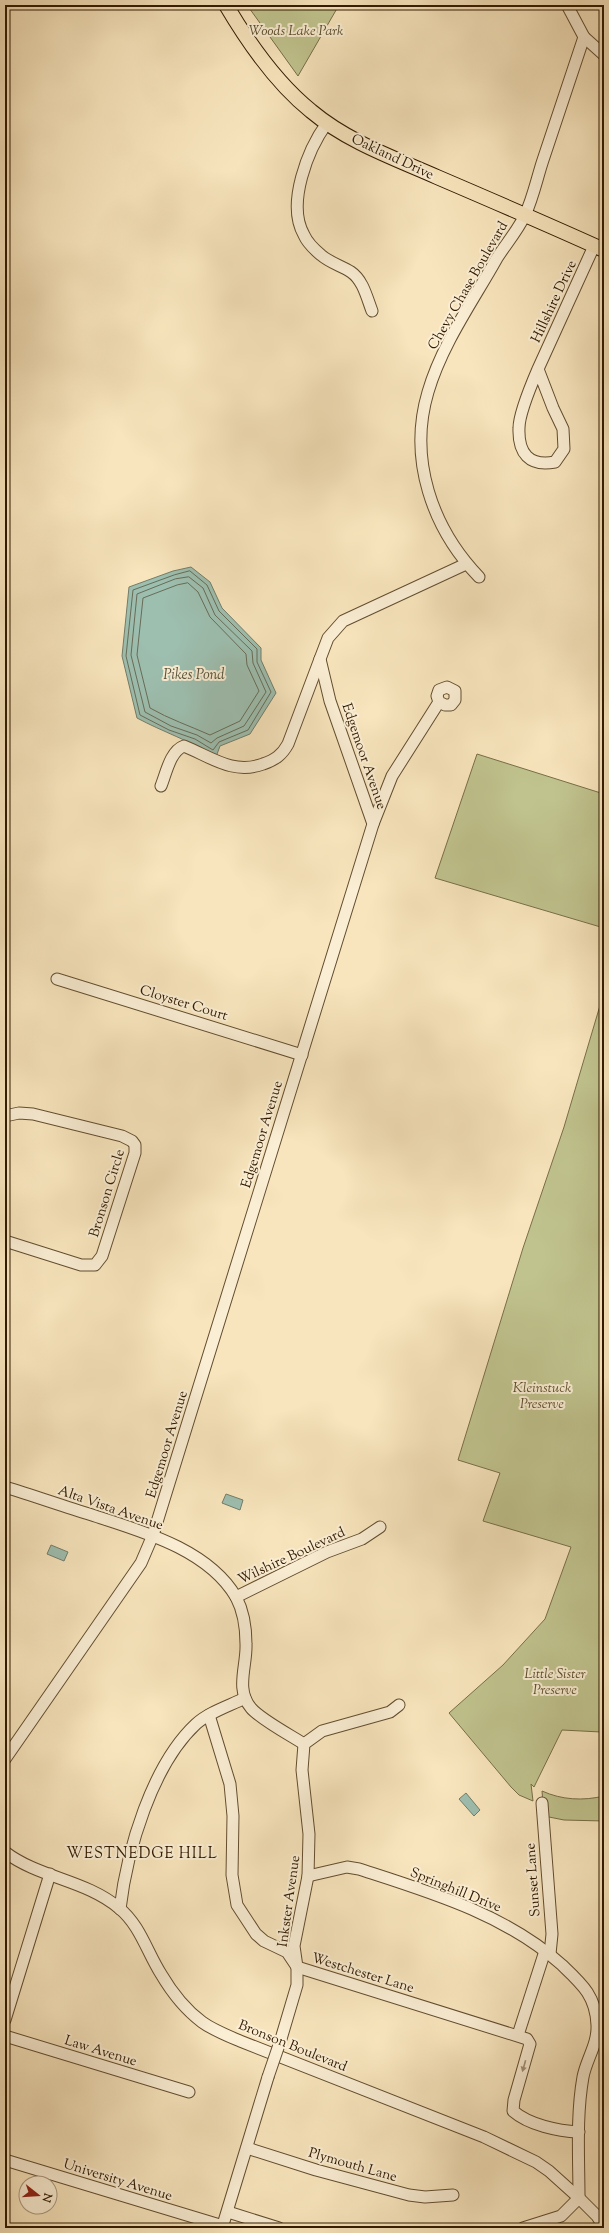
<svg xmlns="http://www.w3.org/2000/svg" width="609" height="2233" viewBox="0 0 609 2233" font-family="'Sorts Mill Goudy',serif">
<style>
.green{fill:#c0c38e;stroke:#786e47}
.water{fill:#9dbfb0;stroke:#727d6a}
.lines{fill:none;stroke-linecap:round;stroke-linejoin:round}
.shore{stroke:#676c58;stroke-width:1}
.minor-casing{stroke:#634d2f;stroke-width:13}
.major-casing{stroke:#311a00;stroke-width:16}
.minor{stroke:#faeed4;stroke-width:11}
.major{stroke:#f8e5bd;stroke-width:14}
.minor-bridge-casing{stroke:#634d2f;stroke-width:13;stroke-linecap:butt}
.minor-bridge{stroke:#faeed4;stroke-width:11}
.oneway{fill:#a08f75}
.labels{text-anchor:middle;stroke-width:4;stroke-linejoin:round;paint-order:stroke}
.park-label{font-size:14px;font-style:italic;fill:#5c4d2b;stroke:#faeed4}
.street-label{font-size:14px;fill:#311a00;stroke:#faeed4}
.water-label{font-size:15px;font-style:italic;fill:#57543e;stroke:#faeed4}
.neighbourhood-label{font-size:15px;letter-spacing:1px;fill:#311a00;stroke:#faeed4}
</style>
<rect width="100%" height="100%" fill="#f8e5bd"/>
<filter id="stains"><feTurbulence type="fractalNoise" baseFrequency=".005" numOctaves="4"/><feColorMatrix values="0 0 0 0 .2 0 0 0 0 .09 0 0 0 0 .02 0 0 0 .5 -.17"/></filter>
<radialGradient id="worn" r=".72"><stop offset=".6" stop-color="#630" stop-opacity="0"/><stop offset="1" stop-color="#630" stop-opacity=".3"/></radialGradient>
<g class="green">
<path d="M247,5H339L298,76Z"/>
<path d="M477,754L604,794V928L435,878Z"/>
<path d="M604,992V1753L601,1732L562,1730L534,1787L531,1784L533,1801L519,1795L511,1787L449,1713L503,1665L545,1619L571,1547L483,1521L500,1473L458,1460L523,1248L564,1127Z"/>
<path d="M542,1791C562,1800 583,1801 604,1796V1821L564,1820L544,1816Z"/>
</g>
<g class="water">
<path d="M191,567L210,582L222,608L261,648V660L276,693L250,734L220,746L216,757C191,741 163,732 137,718L122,656L129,587L173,571Z"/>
<path d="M226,1494L243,1500L240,1510L222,1503Z"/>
<path d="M51,1545L68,1552L64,1561L47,1554Z"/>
<path d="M466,1793L480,1810L474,1816L459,1799Z"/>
</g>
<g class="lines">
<g class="shore">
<path d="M190,571L207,585L219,611L257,649V662L271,692L248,730L219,742L213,750L195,739L169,730L140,715L126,656L133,590L174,575Z"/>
<path d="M189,577L203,588L215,615L252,651L253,663L266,692L244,726L217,738L211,743L197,735L171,726L145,712L131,655L137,594L175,579Z"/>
<path d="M188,583L198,592L210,617L246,654L247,665L259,691L240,721L210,735C190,726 169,719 150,708L137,655L143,598L177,585Z"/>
</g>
<g class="minor-casing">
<g id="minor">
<path d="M584,37L604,55"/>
<path d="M327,123C308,149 286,204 304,235C307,242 315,250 321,255C330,263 342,266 351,272C363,280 367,298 372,311"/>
<path d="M538,369C532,383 519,413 519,428C518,453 529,467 555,462L564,449L563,429L553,408L538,369L594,246"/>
<path d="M479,577C432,528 408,459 428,392C442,344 473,301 497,258C506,244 518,230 525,215C533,198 537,178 543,160C557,119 570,78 584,37L567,5"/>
<path d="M161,786C166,774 170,751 184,746C211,757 233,775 263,764C275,760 282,755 288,744L320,659"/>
<path d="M373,824L392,776L439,702L437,696L439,690L447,687L455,691V700L451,705H445L439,702"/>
<path d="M57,979L302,1055"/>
<path d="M5,1116L19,1113L33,1114L122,1136L132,1141L135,1145V1153L102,1256L95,1265H81L5,1241"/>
<path d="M5,1487C34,1496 63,1506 92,1515C141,1531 208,1549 236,1597C244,1612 246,1627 246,1644C247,1666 235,1689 251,1708C260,1719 290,1735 304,1744"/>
<path d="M236,1597L327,1552L362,1539L380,1527"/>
<path d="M209,1715L230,1784L233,1816L232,1875L237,1905L256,1934L264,1941L287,1952L297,1967L527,2039L530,2044L514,2100L513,2111C529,2125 558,2131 579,2132"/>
<path d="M5,1759L141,1563L153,1535L373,824L330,701L320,659L328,638L343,621L466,564"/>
<path d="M542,1803L552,1934L550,1954"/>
<path d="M5,1852C39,1878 86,1880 119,1908C140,1925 147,1952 161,1974C171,1991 186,2010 202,2022C213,2030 228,2036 240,2041L484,2137L536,2162L549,2171L579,2198L597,2216L604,2227"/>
<path d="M308,1876L347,1867L359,1869C430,1892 505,1914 562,1965C582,1984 596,1996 597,2025C598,2044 586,2060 583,2077C576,2116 579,2159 579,2198L561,2216L523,2228"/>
<path d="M120,1909C127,1850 152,1765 196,1724C209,1712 229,1706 245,1698"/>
<path d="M5,2020L50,1874"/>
<path d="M518,2035L545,1951"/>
<path d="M5,2036L189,2092"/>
<path d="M281,2039L297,1985V1967L294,1946L308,1876L309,1834L302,1770L304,1744L322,1731L390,1712L399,1705"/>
<path d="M247,2148L316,2170L409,2195L425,2197L453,2195"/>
<path d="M5,2160L223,2226"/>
<path d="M228,2212L279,2228"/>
<path d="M222,2228L268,2077"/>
</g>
</g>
<g class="major-casing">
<path id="major" d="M226,5C249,44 276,83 311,111C348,142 394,158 437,177C493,201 549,225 604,250"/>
</g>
<use href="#minor" class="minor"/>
<use href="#major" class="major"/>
<g class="minor-bridge-casing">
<path id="minor-bridge" d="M268,2077L281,2039"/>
</g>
<use href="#minor-bridge" class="minor-bridge"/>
</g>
<defs><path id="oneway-solid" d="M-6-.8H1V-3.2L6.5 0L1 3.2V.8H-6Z"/></defs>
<use class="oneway" href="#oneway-solid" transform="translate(524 2066) rotate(106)"/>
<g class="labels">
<g class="park-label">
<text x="296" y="35">Woods Lake Park</text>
<text x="542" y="1392">Kleinstuck<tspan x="542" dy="16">Preserve</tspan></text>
<text x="555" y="1678">Little Sister<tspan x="555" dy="16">Preserve</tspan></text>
</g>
<g class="street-label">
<text transform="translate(393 156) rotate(25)" y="5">Oakland Drive</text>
<text transform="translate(467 285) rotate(-60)" y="5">Chevy Chase Boulevard</text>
<text transform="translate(553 301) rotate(-65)" y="5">Hillshire Drive</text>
<text transform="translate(365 756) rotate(71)" y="5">Edgemoor Avenue</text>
<text transform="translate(184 1002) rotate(17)" y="5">Cloyster Court</text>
<text transform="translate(261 1134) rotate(-73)" y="5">Edgemoor Avenue</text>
<text transform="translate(106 1193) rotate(-73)" y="5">Bronson Circle</text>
<text transform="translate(166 1444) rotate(-73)" y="5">Edgemoor Avenue</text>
<text transform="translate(111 1507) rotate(19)" y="5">Alta Vista Avenue</text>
<text transform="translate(291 1555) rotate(-25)" y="5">Wilshire Boulevard</text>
<text transform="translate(532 1880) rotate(-94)" y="5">Sunset Lane</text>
<text transform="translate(456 1889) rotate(22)" y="5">Springhill Drive</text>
<text transform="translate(288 1901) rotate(-82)" y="5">Inkster Avenue</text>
<text transform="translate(363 1972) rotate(17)" y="5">Westchester Lane</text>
<text transform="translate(293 2045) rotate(22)" y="5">Bronson Boulevard</text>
<text transform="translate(101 2050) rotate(17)" y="5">Law Avenue</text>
<text transform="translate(353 2164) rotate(16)" y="5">Plymouth Lane</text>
<text transform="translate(118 2179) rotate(17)" y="5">University Avenue</text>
</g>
<g class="water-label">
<text x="194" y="679">Pikes Pond</text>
</g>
<g class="neighbourhood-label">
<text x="142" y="1858">WESTNEDGE HILL</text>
</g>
</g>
<rect width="609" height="2233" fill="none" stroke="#f8e5bd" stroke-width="20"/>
<rect x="6" y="6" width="597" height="2221" fill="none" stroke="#311a00" stroke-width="2"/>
<rect x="10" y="10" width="589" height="2213" fill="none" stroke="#311a00"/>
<g transform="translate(38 2195) rotate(107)"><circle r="19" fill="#faeed4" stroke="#aa997f"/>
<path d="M0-3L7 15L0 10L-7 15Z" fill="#8f2418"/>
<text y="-6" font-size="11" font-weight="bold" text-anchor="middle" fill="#311a00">N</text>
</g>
<rect width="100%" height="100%" filter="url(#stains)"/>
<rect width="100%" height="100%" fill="url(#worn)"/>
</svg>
